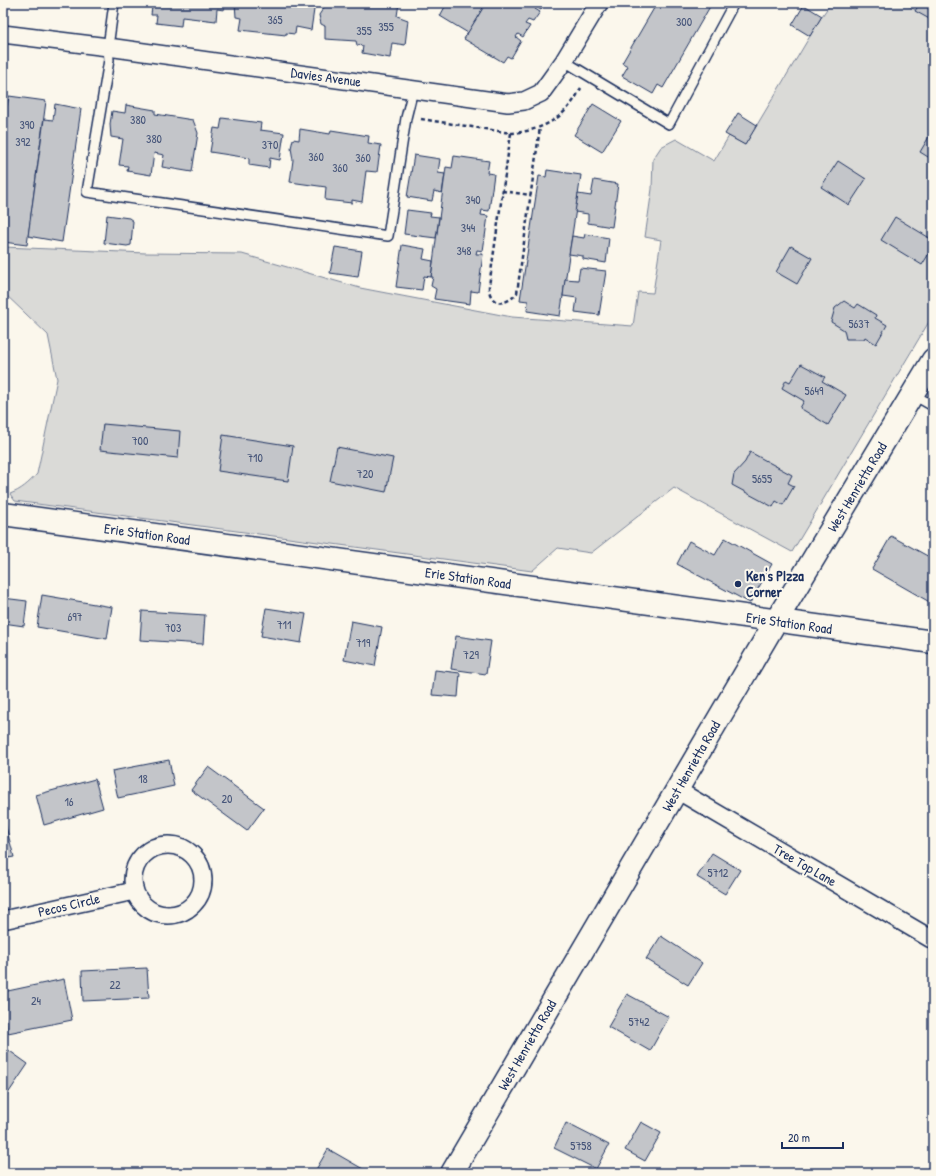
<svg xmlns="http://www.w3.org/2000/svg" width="936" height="1176" viewBox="0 0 936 1176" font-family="'Patrick Hand',sans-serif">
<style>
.green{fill:#dadad7;stroke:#7a849a}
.building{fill:#c3c5c9;stroke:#1b2f5e}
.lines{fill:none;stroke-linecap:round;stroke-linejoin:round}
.lane-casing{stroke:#1b2f5e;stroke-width:12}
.street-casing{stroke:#1b2f5e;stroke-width:20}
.secondary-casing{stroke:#1b2f5e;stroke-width:25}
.path{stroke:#1b2f5e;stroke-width:2.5;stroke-dasharray:4 3;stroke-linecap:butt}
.lane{stroke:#fbf7ec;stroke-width:9}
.street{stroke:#fbf7ec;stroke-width:17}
.secondary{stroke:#fbf7ec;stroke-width:22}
.poi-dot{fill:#1b2f5e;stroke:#fbf7ec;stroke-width:1.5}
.labels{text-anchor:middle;stroke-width:4;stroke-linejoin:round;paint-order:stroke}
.number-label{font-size:12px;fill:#455479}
.street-label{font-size:14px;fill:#1b2f5e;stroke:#fbf7ec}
.poi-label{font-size:14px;font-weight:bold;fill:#1b2f5e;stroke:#fbf7ec;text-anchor:start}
</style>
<rect width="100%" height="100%" fill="#fbf7ec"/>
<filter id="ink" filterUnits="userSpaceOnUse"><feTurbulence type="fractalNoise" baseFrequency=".025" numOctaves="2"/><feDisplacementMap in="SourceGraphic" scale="8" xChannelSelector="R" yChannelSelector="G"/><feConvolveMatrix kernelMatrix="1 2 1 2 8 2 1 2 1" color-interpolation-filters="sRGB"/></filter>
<g filter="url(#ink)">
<path class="green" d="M831,3H904L933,21V315L792,552L674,488L591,553L558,548L532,571L15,501L10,494C21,490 29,483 37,474L57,379L48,335L3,292V247L146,253L242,254L360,288L512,317L633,326L638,292L653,293L661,240L645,237L652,189L653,159L661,147L676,139L714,161L729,136L745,145L822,16Z"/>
<g class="building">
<path d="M140,3H225L224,10L217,9L216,21L182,17L181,26L156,23L157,15H151L152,7L140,5Z"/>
<path d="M235,3H315L311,30L296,27L295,34L286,33V35L240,30L242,18L236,17Z"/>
<path d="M325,3H353V4L363,5V3H399L397,16L408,20L405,45L392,43L390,58L362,53L363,46L357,45L356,41L325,39V26L321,24L319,15L325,6Z"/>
<path d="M447,3H486L468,33L440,16Z"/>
<path d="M486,3H545L541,10L536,7L535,9L540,12L533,22L528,20L525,24L530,26L523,37L518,34L516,37L521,41L511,58L507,56L503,62L464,39Z"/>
<path d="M657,3H712L663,88L658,85L653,94L622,76L628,66L622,63Z"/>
<path d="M920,3H933V21L915,11Z"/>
<path d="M804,5L822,16L810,36L792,25Z"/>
<path d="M9,96L46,101L27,245L3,242V105L7,106Z"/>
<path d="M55,104L81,109L62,242L28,236L44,119L53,120Z"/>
<path d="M593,104L621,121L602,152L574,135Z"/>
<path d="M126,105L155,110V114L193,120L198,133L192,172L162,167L164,155L154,153L151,175L127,171L128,166L119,165L123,139L111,137L110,124L112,111L125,113Z"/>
<path d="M738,113L757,125L745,145L725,134Z"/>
<path d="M222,118L261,123L260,130L284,133L280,160L270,158L269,168L249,165V158L210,152L214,128L220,129Z"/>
<path d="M300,129L330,134L331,130L369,136L368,143L381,145L377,172L366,171L362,202L352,200V203L325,200L326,187L290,182L293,160L291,148L293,139L299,140Z"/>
<path d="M933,130V160L920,152Z"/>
<path d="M414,155L440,159L438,173L445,174L442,193L434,191L432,201L407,197Z"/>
<path d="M454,156L489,161L487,173L494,174L489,211L482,210L481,215L488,216L483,251L477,250L476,254H483L478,292L471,291L470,304L434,299L436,289L431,286L433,277H431L446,167L452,168Z"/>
<path d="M838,161L866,179L849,205L821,187Z"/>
<path d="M547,170L581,175L560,316L527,311L528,301L520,300L539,176L546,177Z"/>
<path d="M594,180L618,184L612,227L588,223V214L575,212L578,194L591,196Z"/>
<path d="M407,210L431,213L430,216L439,217L436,238L404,234Z"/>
<path d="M107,215L129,218L133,221L131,245L127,246L104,243Z"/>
<path d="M895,217L933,240V247L922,265L881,240Z"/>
<path d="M585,234L609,238L606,263L583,259V256L569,254L572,236L584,238Z"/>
<path d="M402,245L425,249L423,259L433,261L431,277L424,276L422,290L396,287Z"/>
<path d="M791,246L812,258L797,284L776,272Z"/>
<path d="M335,247L362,251L358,277L330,273Z"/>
<path d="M580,268L606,271L599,315L575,312L577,298L563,296L565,279L578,280Z"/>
<path d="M844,301L855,308L858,304L876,315L875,318L887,325L876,344L865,337L864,339H846L844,330L831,322L835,308Z"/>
<path d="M801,364L825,377L822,381L846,395L828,425L800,408L804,401L782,388L786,380L790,382Z"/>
<path d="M103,424L180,431L178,458L100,450Z"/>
<path d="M223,435L293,446L288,481L218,471Z"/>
<path d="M337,447L393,458L386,492L330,481Z"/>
<path d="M750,452L792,475L788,483L794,486L783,505L776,501L773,507L732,485L734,474L745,462Z"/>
<path d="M891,536L933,559V604L872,569Z"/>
<path d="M725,538L772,564L750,603L677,564L689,541L715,555Z"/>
<path d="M42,595L112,607L107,639L37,627Z"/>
<path d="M3,598L27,601L24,626L3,623Z"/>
<path d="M266,608L306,614L301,643L261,636Z"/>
<path d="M142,611L205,615L203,644L140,640Z"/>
<path d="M351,621L382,627L375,666L344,660Z"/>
<path d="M456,636L491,641L486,674L451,669Z"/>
<path d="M435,670L460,673L458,697L432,695Z"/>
<path d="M933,726V759L929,758Z"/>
<path d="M169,760L174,786L118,798L112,771Z"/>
<path d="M208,767L264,808L247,831L191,790Z"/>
<path d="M95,779L103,808L44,825L36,795Z"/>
<path d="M3,815L14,857L3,859Z"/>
<path d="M712,853L740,870L725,894L697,877Z"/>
<path d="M661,936L702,963L688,985L646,959Z"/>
<path d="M147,968L149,998L83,1001L82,971Z"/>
<path d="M64,979L72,1020L8,1033L3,1010V992Z"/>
<path d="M627,994L669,1017L650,1051L608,1027Z"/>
<path d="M7,1049L28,1064L3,1101V1054Z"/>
<path d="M641,1122L661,1133L645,1161L625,1150Z"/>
<path d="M566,1123L609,1145L596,1169L554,1148Z"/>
<path d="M328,1149L370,1173H314Z"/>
</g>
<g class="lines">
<g class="lane-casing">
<g id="lane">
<path d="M114,3L108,47L109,60L87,192L388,236L406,118L413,90"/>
<path d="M564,61L669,124L734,3"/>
<path d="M912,394L933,406"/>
</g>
</g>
<g class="street-casing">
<g id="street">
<path d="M3,34L108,47L508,103L524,101L541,93L549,82L564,61L599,3"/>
<path d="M677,790L933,940"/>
<circle cx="168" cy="880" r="35"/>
<path d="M3,920L134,891"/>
</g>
</g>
<g class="secondary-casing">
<g id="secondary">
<path d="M3,514L933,642"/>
<path d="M452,1173L776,621L933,360"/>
</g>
</g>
<g class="path">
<path d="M3,60L4,53"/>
<path d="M421,119L511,133C533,132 557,123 571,104C575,99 578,93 581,88"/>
<path d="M511,133L489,286C489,289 489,293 491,296C497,308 511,301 517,293L540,127"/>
<path d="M502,191L531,195"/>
</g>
<use href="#lane" class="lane"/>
<use href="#street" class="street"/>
<use href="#secondary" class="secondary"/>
</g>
</g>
<circle class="poi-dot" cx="738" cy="584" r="4"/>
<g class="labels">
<g class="number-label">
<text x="275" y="24">365</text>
<text x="684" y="26">300</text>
<text x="386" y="31">355</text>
<text x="364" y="35">355</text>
<text x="138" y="124">380</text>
<text x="27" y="129">390</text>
<text x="154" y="143">380</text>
<text x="23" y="146">392</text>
<text x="270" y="149">370</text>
<text x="316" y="161">360</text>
<text x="363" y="162">360</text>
<text x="340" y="172">360</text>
<text x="473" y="204">340</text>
<text x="468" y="232">344</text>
<text x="464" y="255">348</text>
<text x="859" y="328">5637</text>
<text x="814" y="395">5649</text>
<text x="140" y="445">700</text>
<text x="255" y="462">710</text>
<text x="365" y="478">720</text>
<text x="762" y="483">5655</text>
<text x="75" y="621">697</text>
<text x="284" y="629">711</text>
<text x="173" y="632">703</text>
<text x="363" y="647">719</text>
<text x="471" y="659">729</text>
<text x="143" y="783">18</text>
<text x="227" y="803">20</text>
<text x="69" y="806">16</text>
<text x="718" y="877">5712</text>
<text x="115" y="989">22</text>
<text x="36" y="1005">24</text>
<text x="639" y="1026">5742</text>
<text x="581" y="1150">5758</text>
</g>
<g class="street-label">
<text transform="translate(326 77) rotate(8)" y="5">Davies Avenue</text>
<text transform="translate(857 487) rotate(-59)" y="5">West Henrietta Road</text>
<text transform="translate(147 534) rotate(8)" y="5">Erie Station Road</text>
<text transform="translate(468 578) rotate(8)" y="5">Erie Station Road</text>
<text transform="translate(789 623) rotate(8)" y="5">Erie Station Road</text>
<text transform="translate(691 766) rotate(-60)" y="5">West Henrietta Road</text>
<text transform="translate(805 865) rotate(30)" y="5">Tree Top Lane</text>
<text transform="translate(69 905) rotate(-13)" y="5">Pecos Circle</text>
<text transform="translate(527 1045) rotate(-60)" y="5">West Henrietta Road</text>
</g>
<g class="poi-label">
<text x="746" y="581">Ken's PIzza<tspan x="746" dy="16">Corner</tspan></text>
</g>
</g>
<rect width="936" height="1176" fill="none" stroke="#fbf7ec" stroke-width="16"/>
<rect x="8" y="8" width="920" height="1160" fill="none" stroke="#1b2f5e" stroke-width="1.5" filter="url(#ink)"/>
<path d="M782 1142v6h61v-6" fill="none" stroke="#1b2f5e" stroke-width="2"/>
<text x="788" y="1142" font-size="12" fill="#1b2f5e" stroke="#fbf7ec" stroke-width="3" paint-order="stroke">20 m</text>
</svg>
